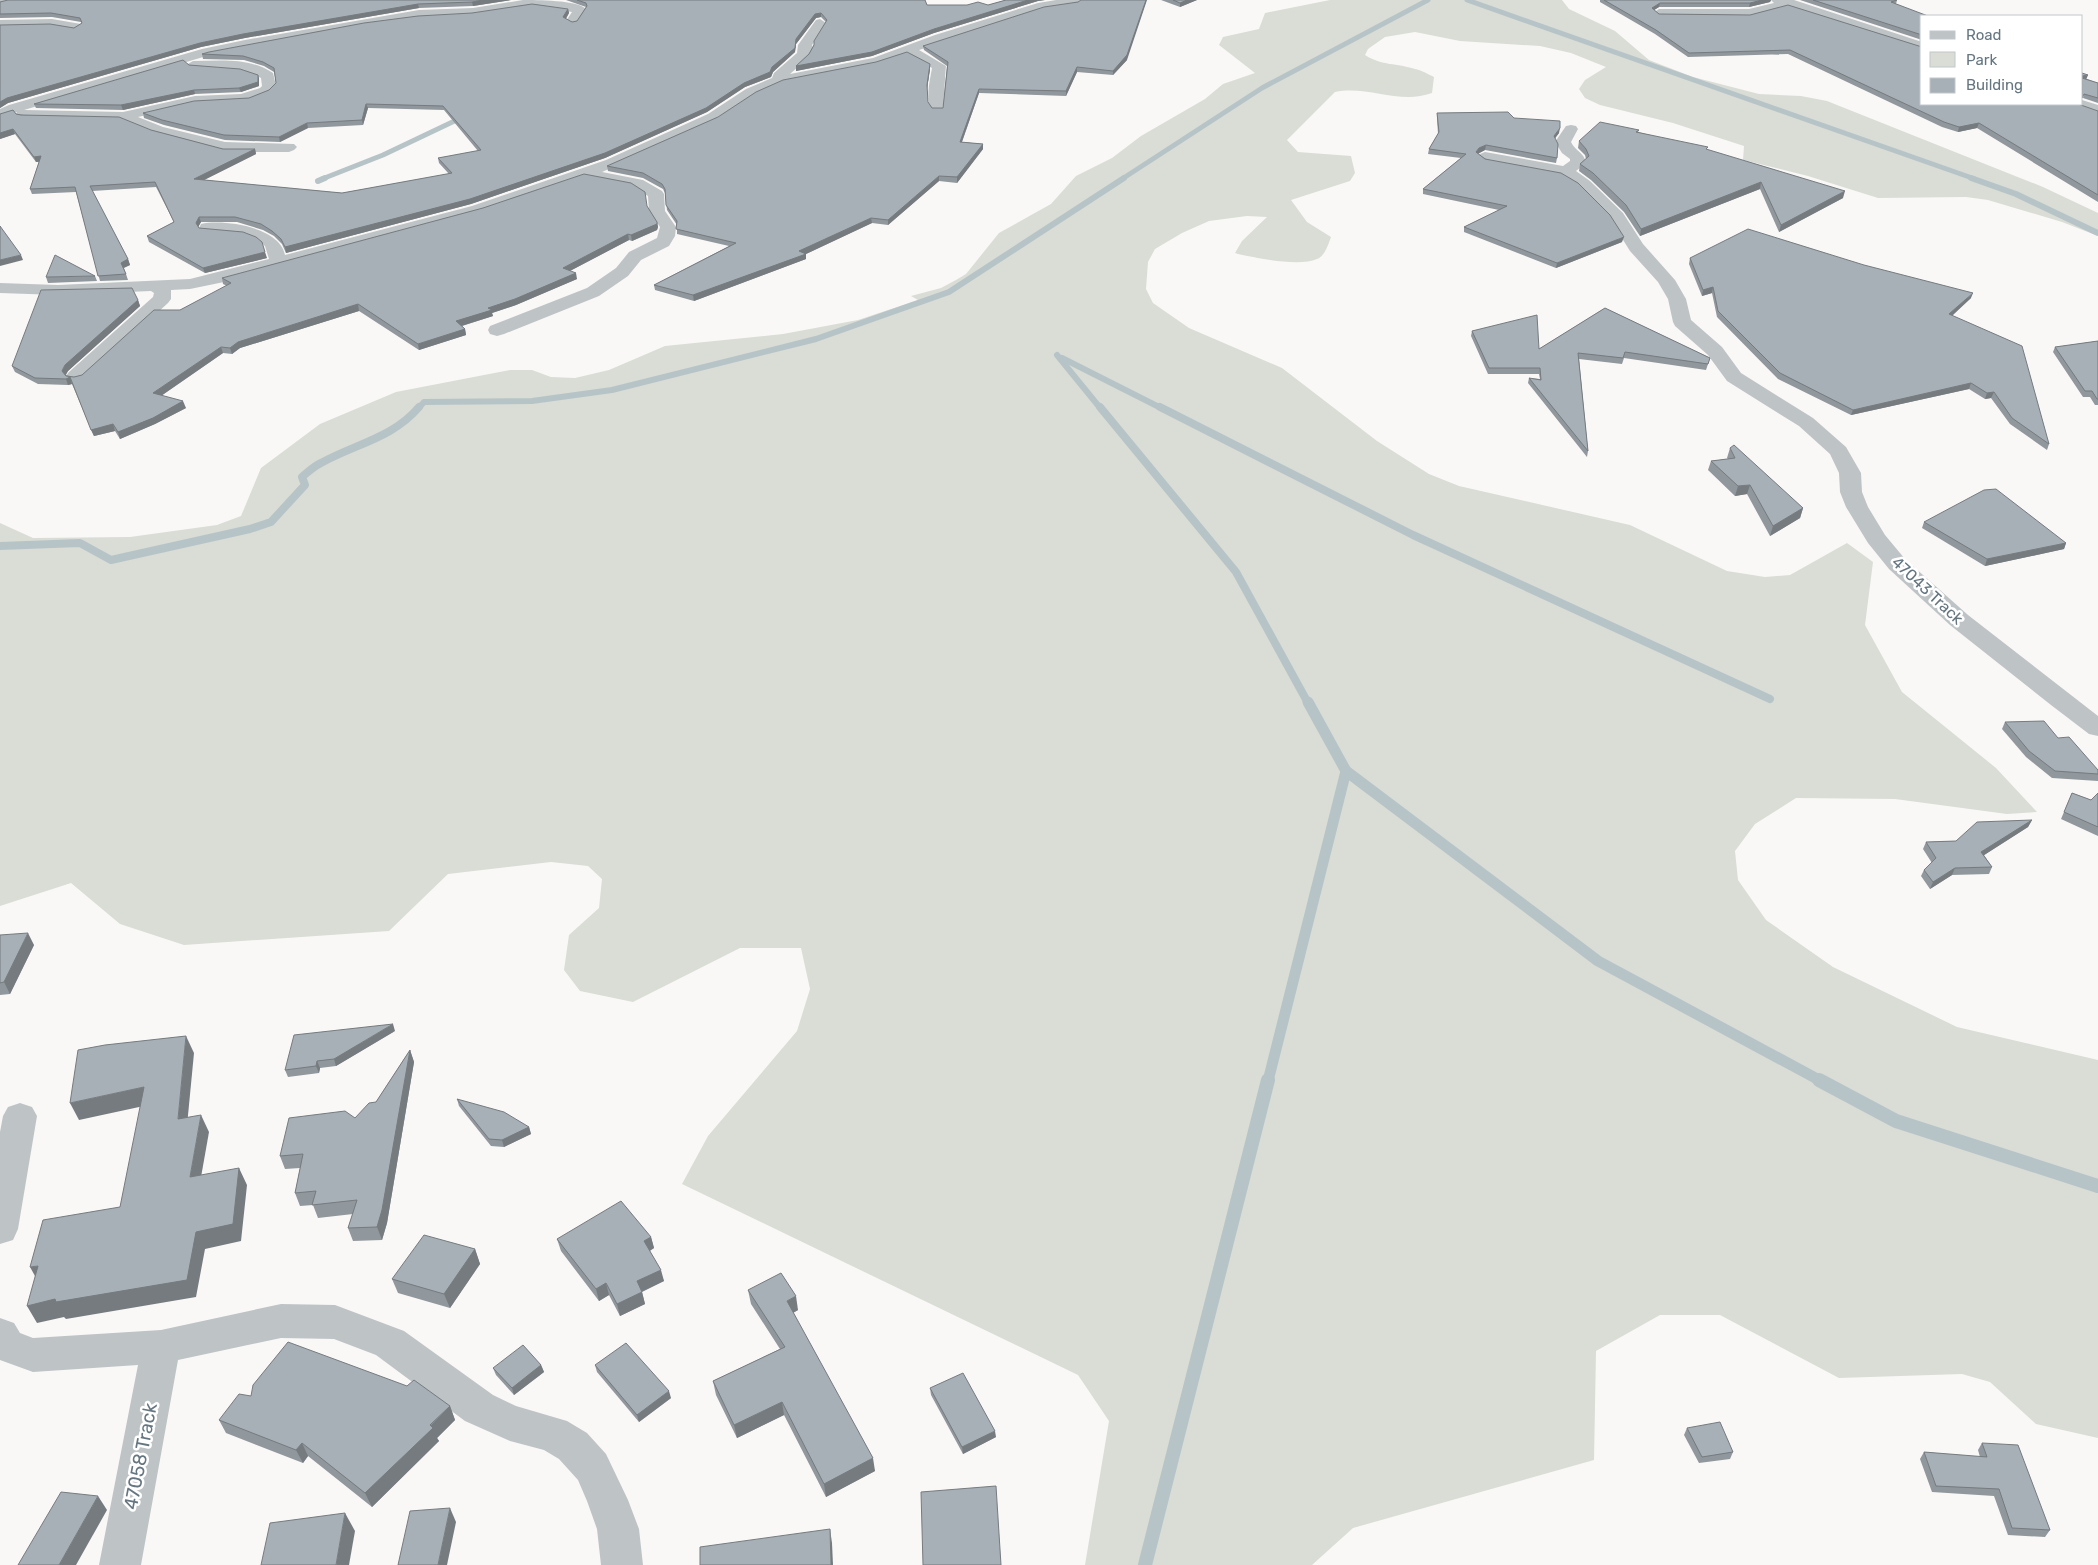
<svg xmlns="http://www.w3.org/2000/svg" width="2098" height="1565" viewBox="0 0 2098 1565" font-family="Rubik,sans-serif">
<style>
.green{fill:#d9ddd6}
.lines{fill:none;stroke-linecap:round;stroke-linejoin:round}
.stream-far4{stroke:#b7c4c7;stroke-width:5}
.stream-far3{stroke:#b7c4c7;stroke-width:6}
.stream-far2{stroke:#b7c4c7;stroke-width:8}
.stream-far1{stroke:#b7c4c7;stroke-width:11}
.stream{stroke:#b7c4c7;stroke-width:14}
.street{fill:#bec3c6;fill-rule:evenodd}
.wall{fill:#90979d}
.shaded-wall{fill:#757b7f}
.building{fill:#a7b0b6;stroke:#757b7f}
.labels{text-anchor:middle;stroke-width:5;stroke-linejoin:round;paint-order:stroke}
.street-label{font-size:16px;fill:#657680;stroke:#fff}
.near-street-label{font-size:19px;fill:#657680;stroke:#fff}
</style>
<rect width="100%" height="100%" fill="#f9f8f6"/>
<path class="green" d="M1330,0H1562L1569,9L1615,31L1649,60L1693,77L1759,94L1801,96L1827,101L2043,187L2098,213V236L2062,222L1988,200L1966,197L1878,198L1808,176L1743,160L1744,146L1673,123L1600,105L1585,98L1579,89L1585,80L1606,67L1571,53L1540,46L1460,41L1415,32L1385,37L1368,49L1365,55C1382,66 1397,63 1415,69C1421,70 1428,74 1434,77L1432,93C1399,105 1368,85 1335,92L1287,140L1298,152L1351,156L1355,173L1350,181L1291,200L1307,222L1331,237C1328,245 1325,256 1317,259C1299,267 1257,258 1238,254L1235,253L1242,241L1267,217L1247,216L1209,221L1182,233L1155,249L1148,262L1146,289L1153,303L1189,328L1282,368L1377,441L1429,474L1459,486L1630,525L1727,571L1765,577L1790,575L1847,543L1873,562L1865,625L1902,692L1996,768L2037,812L2007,814L1895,799L1796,798L1755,824L1735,851L1738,880L1766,920L1833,967L1957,1027L2098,1060V1438L2036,1424L1990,1382L1962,1374L1839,1378L1720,1315H1660L1596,1351L1594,1460L1353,1528L1312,1565H1085L1109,1421L1078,1375L682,1184L708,1136L797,1031L810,989L801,948H740L633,1002L580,991L564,970L569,935L599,908L602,879L588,866L551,862L448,874L389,931L184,945L120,924L71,883L0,906V523L33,538L130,537L217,525L241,516L261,468L320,424L396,392L510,370H532L551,377L575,378L609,370L665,346L783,334L858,320L918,300L911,296L941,288L956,280L966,274L999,233L1051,204L1076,176L1112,158L1141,136L1205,99L1223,84L1255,73L1219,45L1223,37L1259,29L1265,13Z"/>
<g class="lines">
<g class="stream-far4">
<path d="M1467,0L1975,179"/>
<path d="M322,179L383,155L465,116"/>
<path d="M1122,179L1262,88L1428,0"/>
</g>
<g class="stream-far3">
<path d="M1971,178L2016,194L2098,233"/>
<path d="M318,181L325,178"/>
<path d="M1057,355L1101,409"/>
<path d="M1062,358L1163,409"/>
<path d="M418,409L424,402L532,401L612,390L816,339L949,292L1124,178"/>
</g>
<g class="stream-far2">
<path d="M1100,407L1236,572L1308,703"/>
<path d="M1160,407L1413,535L1770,699"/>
<path d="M0,546L80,543L111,560L250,529L271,522L305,485L302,477C308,472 314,466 321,463C355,444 393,438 419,407"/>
</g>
<g class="stream-far1">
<path d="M1308,702L1346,771L1598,961L1821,1081"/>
<path d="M1268,1081L1346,771"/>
</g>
<g class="stream">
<path d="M1819,1080L1896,1121L2098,1186"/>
<path d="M1145,1565L1268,1080"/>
</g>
<g class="street">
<path d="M0,0H11L9,3L0,5Z"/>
<path d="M523,0C536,0 578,0 586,9L576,24L572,25L566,21L572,12L533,6L473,16L419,18L365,26L210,55L24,110L123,112L195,96L241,94L260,88L262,86L261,78C241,64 194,74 186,65L193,61C220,61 249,57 273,73L276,86C261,108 219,101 195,104C176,107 157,113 138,117L163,127L225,142L294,144L297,147L294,150L289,152H225L153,133L121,120L23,118L18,117L16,114L17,112L0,118V109L9,105L202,49L245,40L419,10L473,8Z"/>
<path d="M1056,0H1084L1078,4L1044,9L919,50L946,66C945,74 944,107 942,111H932C925,99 930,80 932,68L907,55L876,65L783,83L756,95L718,120L602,172L643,180L662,191L664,194L665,211L676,227L675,236L669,246L641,260L628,276L599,296L504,334L497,336L490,334L488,330L490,326L587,288L616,268L629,252L657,238L660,227L649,211L648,196L632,187L585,178L484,212L224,282L190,289L171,290V299L168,303L83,380L76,382L69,380L66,376L69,372L153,297L154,293L151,291L58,295L0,293V283L58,285L190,279L269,259L265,246L259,241L245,236L201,232L199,228L201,224C224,219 280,227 285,255L472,206L606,160L708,114L746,89L772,78L774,73L797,53L798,45L816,20L820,19L826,23L812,45L813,49L808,58L790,74L873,58L935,35L1038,3Z"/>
<path d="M1771,0H1794L1922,42V50L1787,7L1749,17H1659L1653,13L1659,9H1749L1774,3Z"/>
<path d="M52,19L81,24L82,27L76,31L52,27L0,28V20Z"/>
<path d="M2082,100L2098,105V114L2077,107L2075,104H2082Z"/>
<path d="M1571,125L1576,126L1578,129L1571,142C1575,151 1584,152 1586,163L1576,171L1590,181L1623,213L1643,244L1675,280L1686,299L1691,320L1722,347L1741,373L1813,418L1846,447L1861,473L1862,492L1868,507L1885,535L1905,559L1968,615L2098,716V736L2089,734L2051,705L1950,625L1889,569L1868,543L1846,507L1840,492L1839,473L1830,454L1799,426L1727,381L1708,355L1675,326L1673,322L1668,299L1658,282L1630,251L1610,219L1578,187L1561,176L1485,162L1480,160L1477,157L1480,154L1485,152L1563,166L1570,161V159L1562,153L1555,142L1566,126Z"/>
<path d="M20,1103L32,1107L37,1116L18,1229L13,1240L0,1244V1132L3,1116L8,1107Z"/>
<path d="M281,1304L335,1305L404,1331L493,1395L516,1406L567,1421L587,1433L606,1454L628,1500L639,1529L643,1565H601L597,1529L587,1501L578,1480L559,1459L544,1450L510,1441L465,1421L376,1355L334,1339L281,1338L178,1360L141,1565H99L138,1365L33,1372L0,1360V1318L14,1323L20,1333L33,1338L161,1330Z"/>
</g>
</g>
<g class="wall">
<path d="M511,0L473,6L419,8L245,38L201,47L8,103L0,108V25L74,28L82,23L81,22L52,17L0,18V2L8,1Z"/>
<path d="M559,0H925L927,5H988L1006,0H1045L1038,1L934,33L872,56L796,71V66L809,54L826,22L821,17L816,18L796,44L795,52L773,72L771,77L745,87L707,112L605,158L471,204L286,253L282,244L274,236L263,230L237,222H201L198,227L199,228L267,258L205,273L149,242L147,236L174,222L156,187L92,191L128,259L130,265L124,268L128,280L100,281L76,192L32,194L30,189L39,162H36L15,134L0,139V114H16L151,130L223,149H255L256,154L204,180L342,193L449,174L439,163L438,158L478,151L444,110L368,108L363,125L308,128L280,142L225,140L164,125L144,118L143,113L249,98L269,90L276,83L274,72L264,66L244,60L203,59L202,54L568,9L569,13L566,19L572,22L577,21L586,7L566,0Z"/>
<path d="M1161,0H1197L1180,7Z"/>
<path d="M1600,0H1771L1770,2L1749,7H1659L1654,10L1659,14L1750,15L1922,104L2098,111V202L1977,128L1958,132L1942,127L1788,54L1688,57L1655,34L1600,2Z"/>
<path d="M1800,0H1897L1896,4L1922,16V40Z"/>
<path d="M1078,2L1127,60L1113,75L1077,72L1066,96L979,93L962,142L983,144V149L957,183L939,181L888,225L872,223L806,254V259L694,301L655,290L654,285L729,246L677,234V225L667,210L665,193L663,189L643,178L608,171L607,166L930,69L927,89L928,102L932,108H943L947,66L924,50L923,46Z"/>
<path d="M189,65L258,75L259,79V86L241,92L195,94L123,110L36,108L34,104Z"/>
<path d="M2087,79L2098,83V103L2083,98Z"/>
<path d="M1437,113L1514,118L1559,133L1555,138L1557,158L1556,163L1485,150L1478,154L1622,242L1556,268L1464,232V227L1499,210L1423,194V189L1461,158L1428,154L1429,149L1438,134L1437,118Z"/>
<path d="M1639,130L1638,132L1707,150L1843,198L1779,232L1760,189L1640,236L1624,212L1591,180L1579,171L1580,164L1586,159L1585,155L1578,148L1579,141Z"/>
<path d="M647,207L657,222L658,227L657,230L632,241L629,240L570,271L577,279L516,305L492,313L493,316L462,326L465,329L466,335L419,350L359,311L240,348L232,354L223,353L161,396L186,408L155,424L120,439L115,431L94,436L72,384L68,385L38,384L15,372L12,366L138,300L140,306L68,371L66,375L74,377L82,375L180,310L227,286L223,284L222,278Z"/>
<path d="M1690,258L1971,298L1952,316L2049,444L2047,450L2010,424L1991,398L1985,399L1969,389L1851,415L1778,379L1717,317L1712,293L1702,296L1689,264Z"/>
<path d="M95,276L97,281L48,283L46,277Z"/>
<path d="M1605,308L1710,358L1706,370L1624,358L1622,364L1579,359L1588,451L1587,457L1528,383L1529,378L1540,379L1539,374H1488L1471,336L1472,331L1539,349Z"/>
<path d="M2098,341V405H2095L2090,397H2083L2053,352L2055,347Z"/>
<path d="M1730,448L1803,508L1800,518L1770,536L1747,494L1735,496L1708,470L1711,461L1728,459L1727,458Z"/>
<path d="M1924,522L2066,543L2064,549L1985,566L1922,528Z"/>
<path d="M2005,722L2058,738L2098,770V781L2052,778L2026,757L2002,729Z"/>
<path d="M2072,793L2091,800L2098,793V836L2061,819Z"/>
<path d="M2032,820L2028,827L1984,855L1992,867L1989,874L1952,875L1930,889L1921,876L1924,870L1932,863L1923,849L1926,842L1956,841Z"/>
<path d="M0,935L34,945L10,994L0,995Z"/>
<path d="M395,1031L336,1066L320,1068L319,1073L288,1077L285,1070Z"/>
<path d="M410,1050L414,1062L387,1223L382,1240L353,1241L348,1228L353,1214L318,1218L313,1205L300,1206L295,1193L300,1168L285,1169L280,1156L355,1118L376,1102Z"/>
<path d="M457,1099L529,1127L531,1134L504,1147L491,1146L459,1106Z"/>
<path d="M651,1237L654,1248L650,1251L664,1281L642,1292L645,1304L620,1316L609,1295L599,1301L561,1251L557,1239Z"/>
<path d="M475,1249L480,1264L450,1308L398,1293L392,1279Z"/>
<path d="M748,1290L798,1310L793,1313L875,1471L826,1497L784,1415L737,1438L716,1395L713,1381L780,1349L751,1304Z"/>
<path d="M541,1365L544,1372L514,1395L496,1375L493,1368Z"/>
<path d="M595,1365L671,1398L639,1422L597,1372Z"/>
<path d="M930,1388L996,1437L963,1454L931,1395Z"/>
<path d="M251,1396L450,1406L455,1420L437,1438L439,1441L372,1507L308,1456L303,1463L226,1433L219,1420Z"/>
<path d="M1687,1428L1733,1452L1730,1459L1699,1463L1684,1435Z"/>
<path d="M1982,1443L2050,1530L2045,1537L2008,1535L1994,1496L1932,1492L1920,1459L1924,1452L1980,1457L1978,1450Z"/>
</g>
<g class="shaded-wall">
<path d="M483,0H511L473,6L472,2Z"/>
<path d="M1028,0H1045L1038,1L934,33L872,56L796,71V66L934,29Z"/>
<path d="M1146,0H1147L1127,60L1113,75V71Z"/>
<path d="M1187,0H1197L1180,7V3Z"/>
<path d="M1762,0H1771L1770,2L1749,7L1750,3Z"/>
<path d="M1660,3L1659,7L1651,12L1652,8Z"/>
<path d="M418,4L419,8L245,38L201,47L8,103L0,108V102L7,98L200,43L243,34Z"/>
<path d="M568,9L569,13L564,21L563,17Z"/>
<path d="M821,13V17L816,18L796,44L795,52L773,72L771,77L745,87L707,112L605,158L471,204L286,253L285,247L744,83L772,67L796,39L815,14Z"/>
<path d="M930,64V69L927,89V85Z"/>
<path d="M1077,67V72L1066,96V91Z"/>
<path d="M258,75L259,79V86L241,92L239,88Z"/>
<path d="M2088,75L2086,80L2082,81V76Z"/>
<path d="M979,89V93L960,147V142Z"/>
<path d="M194,90L195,94L123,110L121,105Z"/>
<path d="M366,104L368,108L363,125L362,120Z"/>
<path d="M307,123L308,128L280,142L279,137Z"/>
<path d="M1979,123L1977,128L1958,132L1959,127Z"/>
<path d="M1560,128L1559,133L1553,141L1554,136Z"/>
<path d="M13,129L15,134L0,139V133Z"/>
<path d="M983,144V149L957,183V177Z"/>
<path d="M1486,145L1485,150L1479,153L1475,157L1476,152L1479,148Z"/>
<path d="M255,149L256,154L196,184L194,179Z"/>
<path d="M41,156L43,161L36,162L34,157Z"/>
<path d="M939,176V181L888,225V220Z"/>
<path d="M1761,182L1760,189L1640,236L1641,229Z"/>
<path d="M1845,191L1843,198L1779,232L1781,225Z"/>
<path d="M199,217L201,222L197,229L196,223Z"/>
<path d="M871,218L872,223L806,254V259L694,301L693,295L799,251Z"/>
<path d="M657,222L658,227L657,230L632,241L631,235Z"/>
<path d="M628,234L629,240L564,274L563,268Z"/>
<path d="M1624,237L1622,242L1556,268L1557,263Z"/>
<path d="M265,252L267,258L205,273L203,268Z"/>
<path d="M21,255L23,260L0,266V260Z"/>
<path d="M128,259L130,265L123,268L121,263Z"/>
<path d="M576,273L577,279L516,305L492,313L493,316L458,327L456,321L488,308Z"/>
<path d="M1713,287L1712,293L1702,296L1703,290Z"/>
<path d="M1973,293L1971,298L1947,320L1949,314Z"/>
<path d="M138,300L140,306L68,371L64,377L62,371L65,365Z"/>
<path d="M358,304L359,311L240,348L232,354L230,348L238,342Z"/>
<path d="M465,329L466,335L419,350L418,344Z"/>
<path d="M221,347L223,353L155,400L153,393Z"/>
<path d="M70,377L72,384L68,385L66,379Z"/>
<path d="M1971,383L1969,389L1851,415L1853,410Z"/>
<path d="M1994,392L1991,398L1985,399L1987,393Z"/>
<path d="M183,401L186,408L155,424L120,439L118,432Z"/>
<path d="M113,424L115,431L94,436L91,430Z"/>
<path d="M1750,485L1747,494L1735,496L1738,486Z"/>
<path d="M1803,508L1800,518L1770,536L1773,526Z"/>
<path d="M2066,543L2064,549L1985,566L1987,559Z"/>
<path d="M2032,820L2028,827L1978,859L1981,852Z"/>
<path d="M1955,868L1952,875L1930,889L1933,882Z"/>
<path d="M28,933L34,945L10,994L4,982Z"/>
<path d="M393,1024L395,1031L336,1066L334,1059Z"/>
<path d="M186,1036L194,1053L186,1136L178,1119Z"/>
<path d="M410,1050L414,1062L387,1223L382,1240L377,1227Z"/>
<path d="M317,1061L320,1068L319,1073L316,1066Z"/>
<path d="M144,1087L153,1104L79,1120L70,1103Z"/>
<path d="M201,1115L209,1132L198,1194L190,1177Z"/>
<path d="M529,1127L531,1134L504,1147L502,1140Z"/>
<path d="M239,1168L247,1185L241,1241L205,1249L196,1297L66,1319L64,1317L37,1323L27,1306L196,1232Z"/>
<path d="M651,1237L654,1248L647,1252L644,1241Z"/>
<path d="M475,1249L480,1264L450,1308L444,1294Z"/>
<path d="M38,1266L40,1285L30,1267Z"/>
<path d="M661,1270L664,1281L639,1293L637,1281Z"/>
<path d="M606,1283L609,1295L599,1301L596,1289Z"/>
<path d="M642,1292L645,1304L620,1316L617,1304Z"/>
<path d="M796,1296L798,1310L789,1315L787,1301Z"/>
<path d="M541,1365L544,1372L514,1395L512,1388Z"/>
<path d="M669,1391L671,1398L639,1422L637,1415Z"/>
<path d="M782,1402L784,1415L737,1438L734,1425Z"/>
<path d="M450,1406L455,1420L437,1438L439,1441L372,1507L365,1493Z"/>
<path d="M995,1431L996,1437L963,1454L962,1447Z"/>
<path d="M302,1443L308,1456L303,1463L296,1450Z"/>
<path d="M873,1458L875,1471L826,1497L824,1484Z"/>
<path d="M98,1496L107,1510L76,1565H59Z"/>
<path d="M450,1508L456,1522L447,1565H438Z"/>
<path d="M345,1513L355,1531L349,1565H336Z"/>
<path d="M830,1529L832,1543L833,1565H831Z"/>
</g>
<g class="building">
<path d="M8,0H483L472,2L418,4L243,34L200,43L7,98L0,102V25L50,24L74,28L82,23L80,18L51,13L0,14V2Z"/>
<path d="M577,0H925L927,5H967L978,2L988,5L1006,0H1028L934,29L872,52L796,66L809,54L814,45V41L827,20L821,13L815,14L796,39L795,48L772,67L770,72L744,83L706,108L605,153L470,199L285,247L281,239L272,231L261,224L235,217H199L196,223L199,228L243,232L256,237L262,242L265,252L203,268L147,236L174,222L155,182L90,186L128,259L121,263L126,274L98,276L75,187L30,189L41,156L34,157L13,129L0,133V114L13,110L16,114L21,115L119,117L151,130L223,149H255L194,179L342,193L452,173L438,158L481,150L443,106L366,104L362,120L307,123L279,137L224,135L162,120L143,113L194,101L249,98L269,90L276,83L274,68L263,62L243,56L202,54L209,52L364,23L418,16L472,13L532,4L568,9L563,17L572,22L577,21L587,6L586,3Z"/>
<path d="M1081,0H1146L1127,55L1113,71L1077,67L1066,91L979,89L960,142L983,144L957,177L939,176L888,220L871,218L799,251L806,254L693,295L654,285L736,243L676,229L677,221L666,205L665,189L662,184L643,173L607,166L718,117L756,92L783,80L876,62L907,52L930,64L927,85L928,102L932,108H943L948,62L923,46L1044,7L1078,2Z"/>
<path d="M1173,0H1187L1180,3Z"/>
<path d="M1604,0H1762L1750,3H1660L1652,8L1659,14L1750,15L1788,5L1922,47V104H2078L2098,111V195L1979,123L1959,127L1944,122L1790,50L1689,53L1656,30Z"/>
<path d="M1813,0H1897L1891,2L1928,16H1922V35Z"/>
<path d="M183,60L189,65L240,69L258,75V82L239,88L194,90L121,105L34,104Z"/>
<path d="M2082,73L2088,75L2082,76Z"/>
<path d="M2082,78L2098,83V98L2084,94L2082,98Z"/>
<path d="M1508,112L1514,118L1560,121V128L1554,136L1558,144L1557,158L1486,145L1479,148L1476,152L1485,159L1561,173L1578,183L1610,215L1624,237L1557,263L1464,227L1507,206L1423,189L1466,154L1429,149L1439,132L1437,113Z"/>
<path d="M1600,122L1639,130L1636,132L1708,147L1706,149L1845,191L1781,225L1761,182L1641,229L1626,205L1593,173L1580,164L1589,156L1586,149L1579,141Z"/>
<path d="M584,174L631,183L645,192L647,206L657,222V224L631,235L628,234L563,268L576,273L515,299L488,308L492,310L456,321L465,329L418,344L358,304L238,342L230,348L221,347L153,393L183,401L153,418L118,432L113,424L91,430L70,377L66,379L35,378L12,366L41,290L132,288L138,300L65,365L62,371L66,376L74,377L82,375L154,310H180L231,283L222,278L483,208Z"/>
<path d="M0,226L21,255L0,260Z"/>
<path d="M1748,229L1864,265L1973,293L1949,314L2022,346L2049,444L2012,418L1994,392L1987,393L1971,383L1853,410L1780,373L1718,311L1713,287L1703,290L1690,258Z"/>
<path d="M55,255L95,276L46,277Z"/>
<path d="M1605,308L1710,358L1708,364L1625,352L1623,358L1578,353L1588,451L1529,378L1541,380L1540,368H1489L1472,331L1537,315L1539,349Z"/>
<path d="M2098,341V399H2097L2092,391H2085L2055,347Z"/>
<path d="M1734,445L1803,508L1773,526L1750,485L1738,486L1711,461L1735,458L1730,448Z"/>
<path d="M1996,489L2066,543L1987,559L1924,522L1984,490Z"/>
<path d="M2044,721L2058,738L2069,737L2098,770V774L2055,771L2029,751L2005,722Z"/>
<path d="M2072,793L2091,800L2098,793V827L2064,812Z"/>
<path d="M2032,820L1981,852L1992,867L1955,868L1933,882L1924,870L1936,858L1926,842L1956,841L1977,822Z"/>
<path d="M28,933L4,982L0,983V935Z"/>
<path d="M393,1024L334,1059L317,1061L316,1066L285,1070L294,1035Z"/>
<path d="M186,1036L178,1119L201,1115L190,1177L239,1168L233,1224L196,1232L187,1280L56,1302L55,1299L27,1306L38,1266L30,1267L43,1220L120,1207L144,1087L70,1103L78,1050L105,1045Z"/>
<path d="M410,1050L382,1210L377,1227L348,1228L357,1200L312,1205L316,1191L295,1193L303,1154L280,1156L289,1118L345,1111L355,1118L369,1103L376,1102Z"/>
<path d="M457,1099L504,1112L529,1127L502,1140L489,1139Z"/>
<path d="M621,1201L651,1237L644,1241L661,1270L637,1281L642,1292L617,1304L606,1283L596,1289L557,1239Z"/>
<path d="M424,1235L475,1249L444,1294L392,1279Z"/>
<path d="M781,1273L796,1296L787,1301L873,1458L824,1484L782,1402L734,1425L713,1381L785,1347L748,1290Z"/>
<path d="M288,1342L407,1386L414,1380L450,1406L430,1425L433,1428L365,1493L302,1443L296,1450L219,1420L239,1394L251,1396L253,1385Z"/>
<path d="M626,1343L669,1391L637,1415L595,1365Z"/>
<path d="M523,1345L541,1365L512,1388L493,1368Z"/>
<path d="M963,1373L995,1431L962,1447L930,1388Z"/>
<path d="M1720,1422L1733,1452L1702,1457L1687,1428Z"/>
<path d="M1982,1443L2018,1445L2050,1530L2012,1528L1999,1489L1936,1486L1924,1452L1987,1457Z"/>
<path d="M996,1486L1001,1565H923L921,1492Z"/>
<path d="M61,1492L98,1496L59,1565H18Z"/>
<path d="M450,1508L438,1565H398L410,1511Z"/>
<path d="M345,1513L336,1565H261L270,1523Z"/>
<path d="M830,1529L831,1565H700V1547Z"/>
</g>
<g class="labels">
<g class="street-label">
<text transform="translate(1928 590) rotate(43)" y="6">47043 Track</text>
</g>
<g class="near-street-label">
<text transform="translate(140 1456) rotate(-79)" y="7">47058 Track</text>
</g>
</g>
<rect x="1920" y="15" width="162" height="90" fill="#ffffff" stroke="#c1c8cc"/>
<rect x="1930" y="31" width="25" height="8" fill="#bec3c6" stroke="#c1c8cc"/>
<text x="1966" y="40" font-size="15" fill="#657680">Road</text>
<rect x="1930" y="52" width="25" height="15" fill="#d9ddd6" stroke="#c1c8cc"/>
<text x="1966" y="65" font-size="15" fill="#657680">Park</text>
<rect x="1930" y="78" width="25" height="15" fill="#a7b0b6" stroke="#c1c8cc"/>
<text x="1966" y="90" font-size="15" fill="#657680">Building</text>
</svg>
